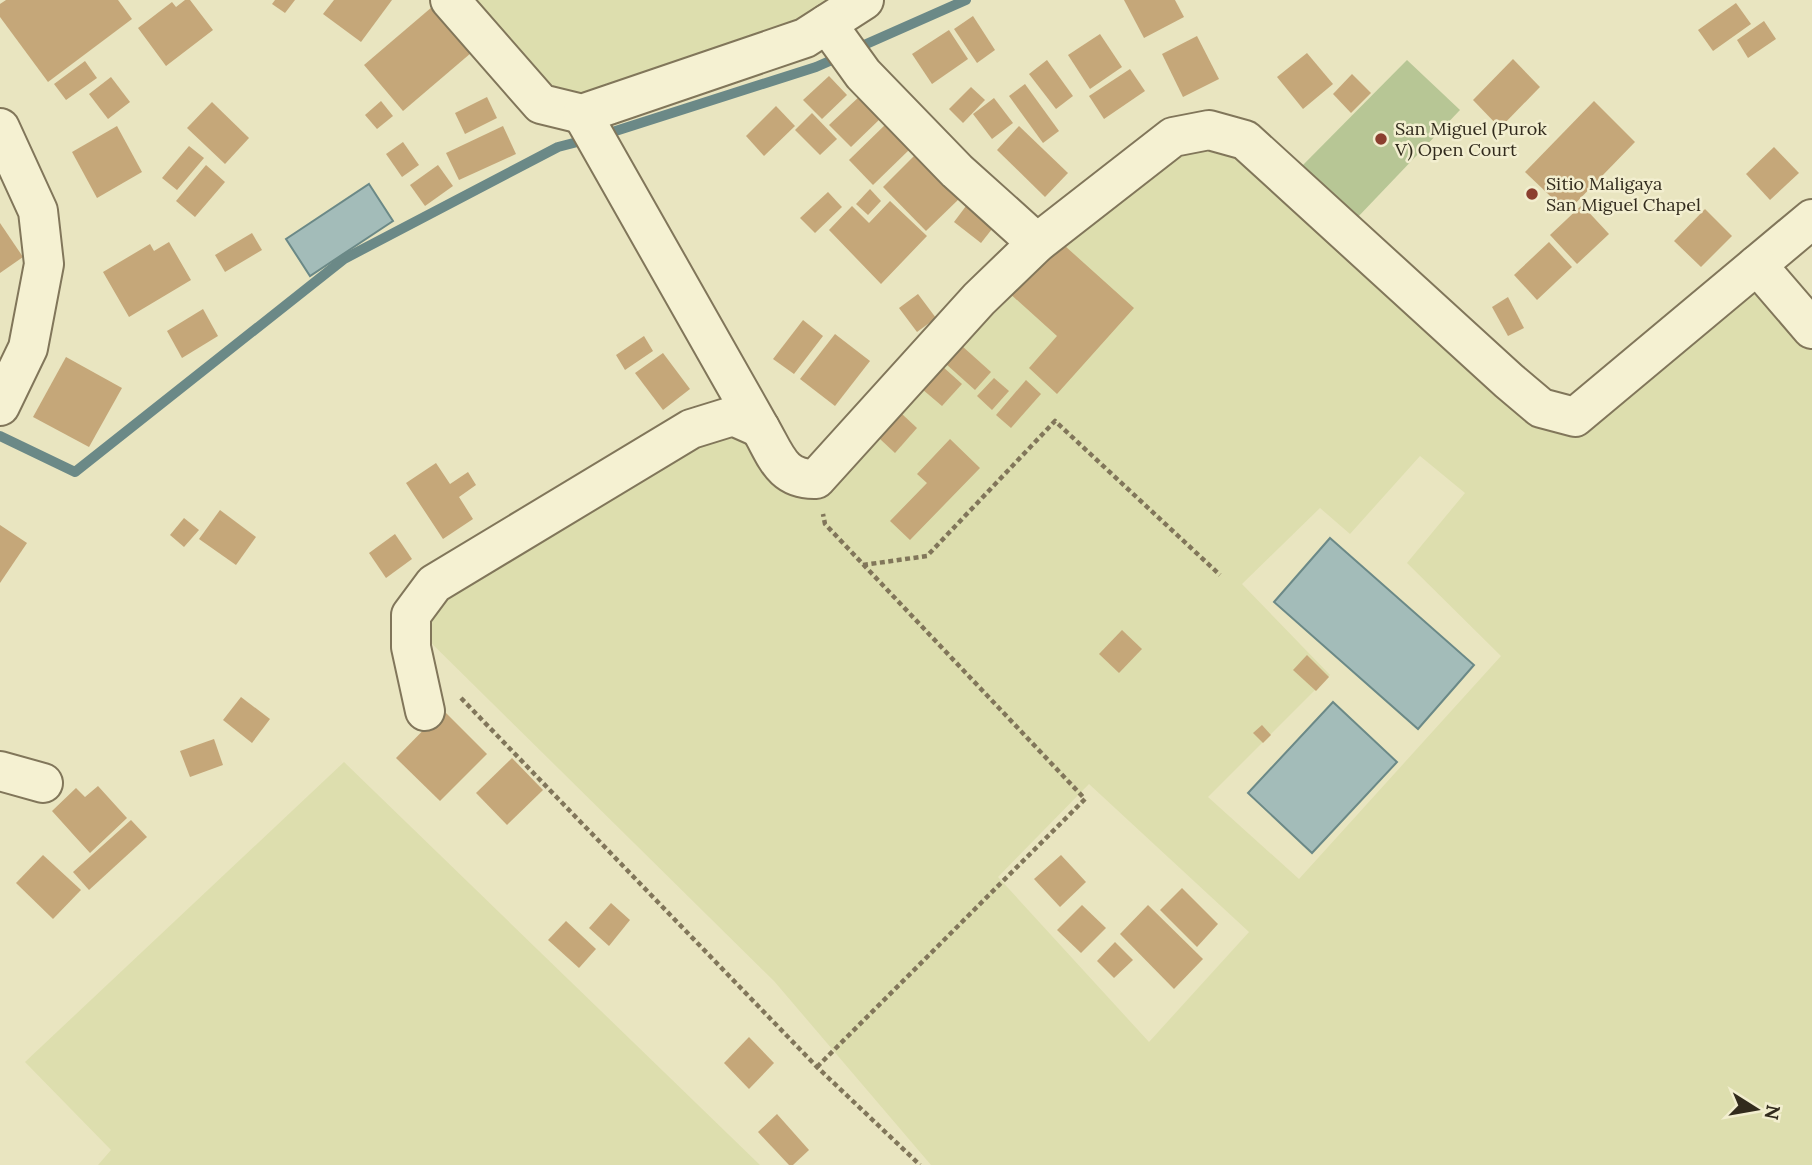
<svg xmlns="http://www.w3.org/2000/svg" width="1812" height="1165" viewBox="0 0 1812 1165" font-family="Lora,serif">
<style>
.farmland{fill:#dddeae;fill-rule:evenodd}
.green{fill:#b7c695}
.water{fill:#a3bcb9;stroke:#6b8987;stroke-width:2}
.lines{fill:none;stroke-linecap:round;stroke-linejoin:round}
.stream{stroke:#6b8987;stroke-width:10}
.building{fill:#c5a779}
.minor-casing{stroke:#81765a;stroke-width:42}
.path{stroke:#81765a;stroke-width:4.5;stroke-dasharray:5 3.5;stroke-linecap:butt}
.minor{stroke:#f5f1d2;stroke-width:38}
.poi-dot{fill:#8b3f2f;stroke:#f2eecf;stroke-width:2.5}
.labels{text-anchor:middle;stroke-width:5;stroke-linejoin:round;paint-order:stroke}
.poi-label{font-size:18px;fill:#322b1d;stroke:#f2eecf;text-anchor:start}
</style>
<rect width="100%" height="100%" fill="#e9e5c0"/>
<g class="farmland">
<path d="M461,0H847L798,30L589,98L536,87Z"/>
<path d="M1210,144L1237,150L1542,424L1756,278L1812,329V1165H931L774,981L416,628L438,597L731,424L785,482L1177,150ZM1420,456L1465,493L1407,563L1501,656L1299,879L1208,797L1330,675L1242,584L1320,508L1350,534ZM1089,784L1249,932L1149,1042L998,877Z"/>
<path d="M344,762L760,1165H98L111,1150L25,1062Z"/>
</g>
<path class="green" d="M1407,60L1460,110L1356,219L1301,167Z"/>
<g class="water">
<path d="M369,184L393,221L310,276L286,239Z"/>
<path d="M1330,538L1474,665L1418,729L1274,602Z"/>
<path d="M1333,702L1397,762L1312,853L1248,793Z"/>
</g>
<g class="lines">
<g class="stream">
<path d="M855,49L966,0"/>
<path d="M603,135L816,67L841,56"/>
<path d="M0,436L75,472L344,259L558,147L589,139"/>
</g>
</g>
<g class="building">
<path d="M6,0H118L132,19L48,82L0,17V4Z"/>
<path d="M185,0H190L213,30L166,66L138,28L172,2L176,7Z"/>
<path d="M275,0H295L285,13L272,4Z"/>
<path d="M334,0H392L361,42L323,14Z"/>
<path d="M1124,0H1175L1184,17L1144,38Z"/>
<path d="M1736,3L1751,24L1713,51L1698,30Z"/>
<path d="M432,7L471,53L403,111L364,65Z"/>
<path d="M973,16L995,50L977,63L954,29Z"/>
<path d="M1764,21L1776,39L1748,58L1737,40Z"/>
<path d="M949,30L968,59L932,84L912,54Z"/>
<path d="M1100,34L1122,67L1090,89L1068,55Z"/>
<path d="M1197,36L1219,79L1183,97L1162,54Z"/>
<path d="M1307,53L1333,84L1303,109L1277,77Z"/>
<path d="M1513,59L1540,87L1500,128L1473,100Z"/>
<path d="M1047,60L1073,96L1056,109L1029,74Z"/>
<path d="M85,61L97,78L66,100L54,84Z"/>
<path d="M1130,69L1145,91L1104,119L1089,96Z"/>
<path d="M1352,74L1371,93L1351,113L1333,94Z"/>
<path d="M829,76L847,95L822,119L803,100Z"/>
<path d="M111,77L130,102L108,119L89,94Z"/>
<path d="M1025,84L1059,131L1043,143L1009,96Z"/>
<path d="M971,87L985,100L963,123L949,109Z"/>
<path d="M861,95L882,117L851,147L829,125Z"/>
<path d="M487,97L497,118L465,134L455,113Z"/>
<path d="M994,98L1013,123L992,139L973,114Z"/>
<path d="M381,101L393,116L377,129L365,115Z"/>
<path d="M1594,101L1635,142L1567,212L1525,172Z"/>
<path d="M212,102L249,138L225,164L187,128Z"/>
<path d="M776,106L795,126L764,156L746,136Z"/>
<path d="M812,113L837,139L820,155L795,130Z"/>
<path d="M887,123L911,148L873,185L849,160Z"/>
<path d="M117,126L142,172L97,198L72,152Z"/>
<path d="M503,126L516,154L459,180L446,153Z"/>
<path d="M1019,126L1068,173L1045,197L997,150Z"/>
<path d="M403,142L419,165L402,177L386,154Z"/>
<path d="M189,146L204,158L177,190L162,178Z"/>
<path d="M1774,147L1799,173L1770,200L1746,174Z"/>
<path d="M919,151L962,196L926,231L883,187Z"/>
<path d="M206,165L225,182L195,217L176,201Z"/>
<path d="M438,165L453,186L425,206L410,185Z"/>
<path d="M870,189L881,201L868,215L856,204Z"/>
<path d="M828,192L842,207L815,233L800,218Z"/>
<path d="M975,194L1003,215L981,243L954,222Z"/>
<path d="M890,201L927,236L881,284L829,230L852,206L869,223Z"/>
<path d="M1582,205L1609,234L1577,264L1550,235Z"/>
<path d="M1705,209L1732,236L1701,267L1674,241Z"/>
<path d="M0,223L23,257L0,273Z"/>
<path d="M252,233L262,250L225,272L215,255Z"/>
<path d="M1055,237L1134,308L1057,394L1029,368L1057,336L1007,291Z"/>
<path d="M169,242L191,280L129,317L103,272L150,244L154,251Z"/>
<path d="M1549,242L1572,267L1537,300L1514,275Z"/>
<path d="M918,294L936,318L917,332L899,308Z"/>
<path d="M1508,297L1524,328L1508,336L1492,307Z"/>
<path d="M203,309L218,336L182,358L167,331Z"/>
<path d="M803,320L823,336L794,374L773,359Z"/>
<path d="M835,334L870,361L835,406L800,379Z"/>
<path d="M644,336L653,351L625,370L616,355Z"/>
<path d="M962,346L991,372L975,390L946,364Z"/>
<path d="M663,353L690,389L663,410L635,373Z"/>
<path d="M66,357L122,388L89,447L33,417Z"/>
<path d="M942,366L962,384L942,406L922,389Z"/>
<path d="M994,378L1009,391L992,410L977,396Z"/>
<path d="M1026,380L1041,394L1011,428L996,415Z"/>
<path d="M902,414L917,428L895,453L880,439Z"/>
<path d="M950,439L980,468L910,540L890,521L927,483L917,474Z"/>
<path d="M436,463L450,484L468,472L476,485L459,497L473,519L443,539L406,483Z"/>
<path d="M220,510L256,537L236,565L199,539Z"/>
<path d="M184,518L199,530L184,547L170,535Z"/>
<path d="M0,525L27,543L0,583Z"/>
<path d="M395,534L412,559L386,578L369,553Z"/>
<path d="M1122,630L1142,649L1119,673L1099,654Z"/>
<path d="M1307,655L1329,677L1316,691L1293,670Z"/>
<path d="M241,697L270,719L252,743L223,720Z"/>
<path d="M443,710L487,754L440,801L396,758Z"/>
<path d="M1262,725L1271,735L1263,743L1253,733Z"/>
<path d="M214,739L223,765L190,777L180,751Z"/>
<path d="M512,758L543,790L507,825L476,793Z"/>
<path d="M98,786L127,818L90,853L52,811L76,788L85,797Z"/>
<path d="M131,820L147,837L89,890L73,872Z"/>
<path d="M43,855L81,890L53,919L16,883Z"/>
<path d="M1061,855L1086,882L1060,907L1034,879Z"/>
<path d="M1182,888L1218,924L1197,947L1160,910Z"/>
<path d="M611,903L630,920L609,946L589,928Z"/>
<path d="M1082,905L1106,928L1081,953L1057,930Z"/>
<path d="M1148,905L1203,959L1174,989L1120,934Z"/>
<path d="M566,921L596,949L579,968L548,940Z"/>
<path d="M1115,942L1133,960L1114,978L1097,961Z"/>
<path d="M749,1037L774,1063L749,1089L724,1063Z"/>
<path d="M777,1114L809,1150L793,1165H789L758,1132Z"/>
</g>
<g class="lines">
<g class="minor-casing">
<g id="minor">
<path d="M450,0L541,104L582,114L805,38L864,0"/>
<path d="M827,24L863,74L957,171L1037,243"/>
<path d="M582,114L760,428C776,455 781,480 816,479L979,299L1037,243L1173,137L1209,130L1245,140L1509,381L1541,408L1575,417L1812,219"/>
<path d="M0,128L38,211L44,264L28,348L0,406"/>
<path d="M1757,265L1812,329"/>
<path d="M425,711L411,647V615L434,584L691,429L733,416L760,428"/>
<path d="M0,771L43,783"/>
</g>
</g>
<g class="path">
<path d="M863,565L927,556L1055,421L1220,575"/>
<path d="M461,698L817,1067L920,1165"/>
<path d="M817,1067L1085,799L825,524L823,514"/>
</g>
<use href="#minor" class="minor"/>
</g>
<g class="poi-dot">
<circle cx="1381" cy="139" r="7"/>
<circle cx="1532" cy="194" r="7"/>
</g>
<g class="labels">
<g class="poi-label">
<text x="1395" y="135">San Miguel (Purok<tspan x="1395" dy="21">V) Open Court</tspan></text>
<text x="1546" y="190">Sitio Maligaya<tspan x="1546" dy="21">San Miguel Chapel</tspan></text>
</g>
</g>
<g transform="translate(1756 1109) rotate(101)" stroke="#f2eecf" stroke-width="5" paint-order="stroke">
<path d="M0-5L12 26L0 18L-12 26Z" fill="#322b1d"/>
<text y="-10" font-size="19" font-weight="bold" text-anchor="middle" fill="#322b1d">N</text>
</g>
</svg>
